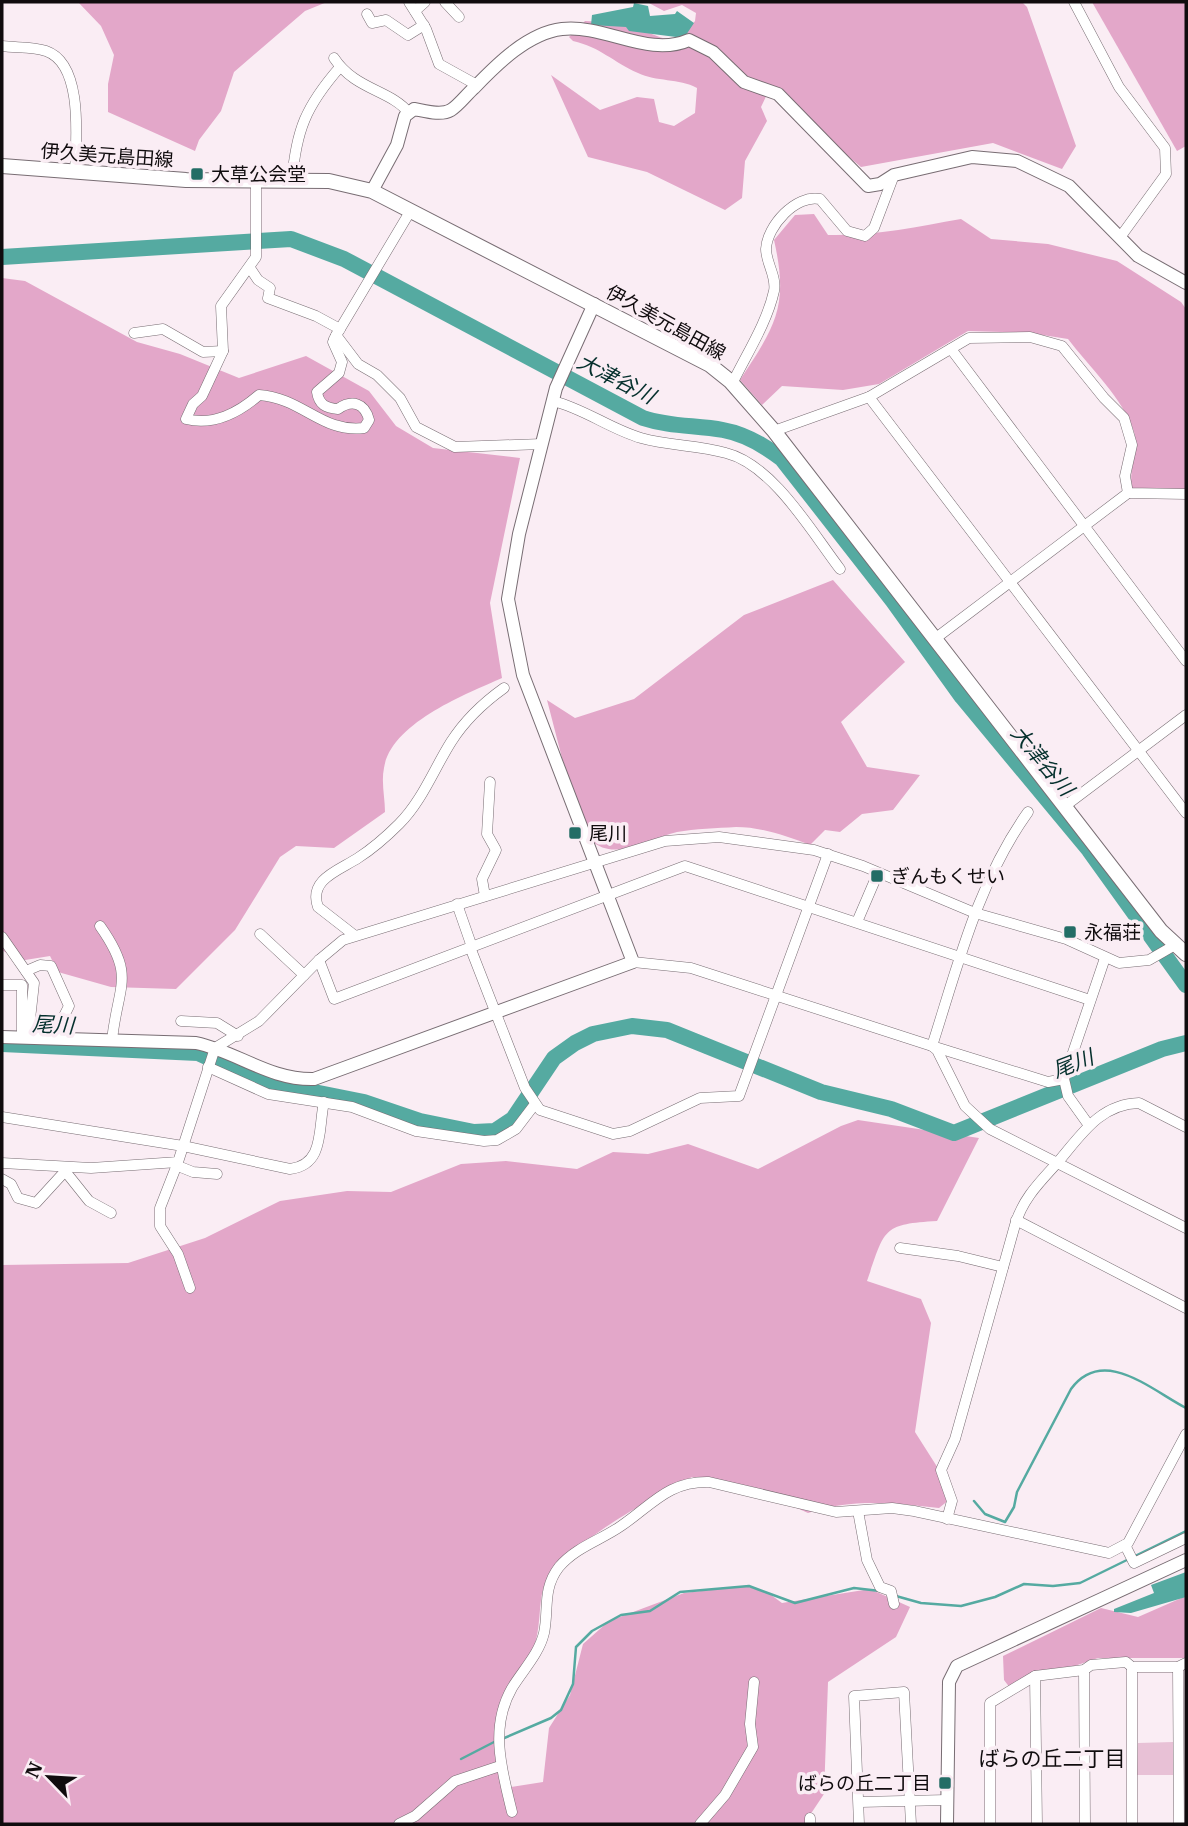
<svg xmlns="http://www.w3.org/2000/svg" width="1188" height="1826" viewBox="0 0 1188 1826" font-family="'IBM Plex Serif','Noto Sans JP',serif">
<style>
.green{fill:#e8c1d6}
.forest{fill:#e3a7c9}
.water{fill:#55aaa1}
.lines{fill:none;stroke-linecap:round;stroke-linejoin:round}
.stream{stroke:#55aaa1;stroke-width:2.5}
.river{stroke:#55aaa1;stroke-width:16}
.minor-casing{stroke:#786d73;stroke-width:11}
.tertiary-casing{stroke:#786d73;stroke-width:14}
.secondary-casing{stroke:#786d73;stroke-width:16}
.minor{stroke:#fff;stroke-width:10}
.tertiary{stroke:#fff;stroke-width:12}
.secondary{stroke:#fff;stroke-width:14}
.poi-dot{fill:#236d66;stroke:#faedf4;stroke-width:2.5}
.labels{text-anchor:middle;stroke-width:7;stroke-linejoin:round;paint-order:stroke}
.street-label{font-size:19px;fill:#100c0e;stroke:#faedf4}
.poi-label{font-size:19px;fill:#100c0e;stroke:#faedf4;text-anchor:start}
.water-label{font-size:21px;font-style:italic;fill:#05302d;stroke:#faedf4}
.neighbourhood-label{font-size:21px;fill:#100c0e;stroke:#faedf4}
</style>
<rect width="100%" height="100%" fill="#faedf4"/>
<path class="green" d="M1173,1742V1775H1137L1138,1743Z"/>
<g class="forest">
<path d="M78,2H327L305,11L234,72L221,111L199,140L195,151L108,112V84L114,55L101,26Z"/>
<path d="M647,2H1022L1027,7L1076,146L1062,169L993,143L861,167L769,90L761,107L767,121L745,161L742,198L725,210L647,172L588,157L551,75L600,110L637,97L654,99L659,122L674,126L695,113L697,88C679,78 656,82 638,73C613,62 600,47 573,41L569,37L585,21C599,22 617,21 631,25C658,34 672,53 695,21L696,13L682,5L664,11Z"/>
<path d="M1092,2H1186V146L1177,151Z"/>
<path d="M814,214L828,235C874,236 916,227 961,219L991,239L1048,244L1117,261L1181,302L1186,309V491H1132C1128,470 1139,448 1134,432C1125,401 1087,364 1068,339L1030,333L968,331L879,384L843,390L782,386L762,405L740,380C776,325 789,306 774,240L795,215Z"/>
<path d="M2,278L25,281L137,342L180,354L239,378L306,356L369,391L396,426L433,448L520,458L490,603L502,678C466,694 391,723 384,768C381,782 385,798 385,812L334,848L296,846L280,857L235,930L176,989L111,987L58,972L50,956L19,961L2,950Z"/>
<path d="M833,580L905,662L841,722L867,767L920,775L893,810L862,814L840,832L825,830L810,845C787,836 761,827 736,827C717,828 695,829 677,832C650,838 614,863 591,840L562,758L547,700L575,718L634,699L744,615Z"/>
<path d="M858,1120L979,1138L937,1221C881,1224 885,1230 867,1281L921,1299L931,1323L915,1432L955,1495L939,1508C895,1503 851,1498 808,1513L779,1500L692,1477C653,1498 565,1544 545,1584C537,1602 543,1631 530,1657C506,1706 486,1733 504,1788L543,1782L549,1728L570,1695L583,1644L609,1621L684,1593L745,1586L767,1592L782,1603L870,1589L910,1607L896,1637L828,1682L824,1794L804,1824H2V1265L128,1263L205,1238L280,1201L347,1191L391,1192L461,1164L506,1161L577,1169L613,1152L648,1154L688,1144L758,1169L841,1126Z"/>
<path d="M1186,1596V1658H1098L1010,1688L1004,1680L1003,1656L1101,1608L1138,1617Z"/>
</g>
<g class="water">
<path d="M634,3L648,6L650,16L675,14L677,11L694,23L684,38L629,31L626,27L591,25L592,15L633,7Z"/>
<path d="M1186,1572V1597L1131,1613L1114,1612V1609L1154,1593L1151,1585Z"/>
</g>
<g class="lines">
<g class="stream">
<path d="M974,1501L985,1514L1005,1522L1014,1507L1017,1492L1071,1389C1103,1346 1150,1389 1186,1408"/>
<path d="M896,1596L921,1603L961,1606L995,1597L1024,1584L1053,1586L1080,1583L1186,1531"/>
<path d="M502,1739L551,1718L561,1710L573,1684L576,1647L592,1631L621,1615L650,1611L680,1592L749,1586L795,1603L854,1588L880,1591"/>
<path d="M461,1759L496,1741"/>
</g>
<g class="river">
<path d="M2,257L291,239L344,259L643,418C670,427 696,425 723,430C745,434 764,445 782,459L893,601L962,697L1089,850L1186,985"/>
<path d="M2,1044L198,1053L259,1081L364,1102L420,1121L474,1132L495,1131L513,1119L554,1058L575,1043L593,1034L632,1026L667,1030L821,1092L891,1109L954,1133L1162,1049L1186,1043"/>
</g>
<g class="minor-casing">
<g id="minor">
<path d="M409,2L426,29L439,64L477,85"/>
<path d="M445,2L459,17"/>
<path d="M1074,2L1119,87L1165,148L1166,174L1121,236"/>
<path d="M415,11L425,2"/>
<path d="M367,14L372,23L386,20L408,35L424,25"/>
<path d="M2,46C15,48 33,46 46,51C84,64 76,141 75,173"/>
<path d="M334,58C355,90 391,90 409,113"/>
<path d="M292,181C296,130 306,106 340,67"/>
<path d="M256,182V257L221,306L223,351L202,396L193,404L186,419C214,426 238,413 259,395C303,398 321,433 364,428L369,420C365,403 352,399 338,409C326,408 319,405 317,392L339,373L342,362L333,342"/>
<path d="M250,268L258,280L270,288L268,298L316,316L340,329"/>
<path d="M134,333L163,329L203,352L223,351"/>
<path d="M336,335L358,364L377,375L400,398L416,427L455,447L542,444"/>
<path d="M334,339L411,210"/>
<path d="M951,349L1186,661"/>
<path d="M732,384C746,355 767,323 774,291C777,277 766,263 766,249C767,226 796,194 820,199L847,231L865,236L874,228L894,175"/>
<path d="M869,397L1186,813"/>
<path d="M553,401C585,409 610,429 641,438C669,446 698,445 726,453C773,465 811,531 840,569"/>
<path d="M774,431L869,397L969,338L1030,337L1062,346L1104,398L1124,418L1132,445L1125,476L1128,493L1186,494"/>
<path d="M936,638L1128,493"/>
<path d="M1065,806L1186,715"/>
<path d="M1028,812C978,882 958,965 932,1046L1048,1082L1064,1079"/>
<path d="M485,896L482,879L496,850L487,834L490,782"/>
<path d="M457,904L472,947"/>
<path d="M857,922L878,873"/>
<path d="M100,926C136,977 118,984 112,1040"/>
<path d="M260,934L304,975"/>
<path d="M354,935L318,907C308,879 340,870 358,858C372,849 387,836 399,824C422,801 434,769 451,742C465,720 483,703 504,688"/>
<path d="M2,937L34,983L28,1038"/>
<path d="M470,947L525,1088L540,1110L613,1134L630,1131L700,1098L739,1096L828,854"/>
<path d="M319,960L334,999L685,866L1090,1000"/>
<path d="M633,962L691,968L932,1046L937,1050L965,1106L990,1129L1186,1228"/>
<path d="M26,971L40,965L51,966L69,1006L63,1018L60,1039"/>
<path d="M2,985H22V1038"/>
<path d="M181,1021L217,1023L238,1036"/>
<path d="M208,1067L268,1094L352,1107L416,1131L484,1141L497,1140L516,1129L535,1104"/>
<path d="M2,1117L183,1146L290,1169C325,1165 318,1128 324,1102"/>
<path d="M1088,1124L1068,1096L1064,1079L1105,958"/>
<path d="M178,1162L160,1208V1226L178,1254L190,1288"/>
<path d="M2,1163L91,1168L178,1162L215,1048L259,1021L319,960L343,940L665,841L719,837L814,850L863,866L975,913L1066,939L1119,963L1149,960L1175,945"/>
<path d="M178,1166L193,1172L217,1174"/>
<path d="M65,1171L89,1201L111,1213"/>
<path d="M2,1179L11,1184L18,1198L36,1203L68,1168"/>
<path d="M1016,1220L1186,1308"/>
<path d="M900,1248L958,1256L1003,1267"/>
<path d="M858,1511L867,1560L880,1587L891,1591L894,1604"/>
<path d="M947,1519L952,1501L941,1470L955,1439L1015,1225C1023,1198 1040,1182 1058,1162C1081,1135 1100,1104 1139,1103L1186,1127"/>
<path d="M1125,1545L1134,1563L1186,1538"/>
<path d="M1132,1667V1824"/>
<path d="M1178,1667L1179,1824"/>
<path d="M1084,1670L1085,1824"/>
<path d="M1035,1676L1037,1824"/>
<path d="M860,1802L947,1800"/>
<path d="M512,1812C502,1771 489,1728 512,1688C523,1670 539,1654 544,1633C549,1610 542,1589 559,1567C576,1547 601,1540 621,1526C652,1505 668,1481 709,1482L836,1512L892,1508L914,1511L1109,1553L1128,1543L1186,1434"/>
<path d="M399,1824L415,1816L455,1781L500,1766"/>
<path d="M700,1824L725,1795L753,1747L750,1724L754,1682"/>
<path d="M810,1824V1818"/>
<path d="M859,1824L854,1696L904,1692L911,1824"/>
<path d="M990,1824V1703L1035,1676L1084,1670L1091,1665L1126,1662L1132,1667H1178L1186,1663"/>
</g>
</g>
<g class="tertiary-casing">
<g id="tertiary">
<path d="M372,191L397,145L405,116L414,109C425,111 441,116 451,110C459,105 467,94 474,88C497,64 528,33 562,29C605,24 648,58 689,40L713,52L744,82L778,94L868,186L880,184L894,175L972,157L1017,161L1069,186L1138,256L1186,283"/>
<path d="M2,1037L196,1043C238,1052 269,1080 314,1079L633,962L523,675L508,599L519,534L556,388L594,304"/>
<path d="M947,1824L949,1682L957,1666L1186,1560"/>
</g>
</g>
<g class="secondary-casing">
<path id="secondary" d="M2,166L186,180L329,181L372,191L710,365L730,381L774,431L1161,931L1186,954"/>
</g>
<use href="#minor" class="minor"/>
<use href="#tertiary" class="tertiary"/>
<use href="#secondary" class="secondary"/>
</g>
<g class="poi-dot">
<rect x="190" y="167" width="14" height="14" rx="3.5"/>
<rect x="568" y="826" width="14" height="14" rx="3.5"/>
<rect x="870" y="869" width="14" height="14" rx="3.5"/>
<rect x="1063" y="925" width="14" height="14" rx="3.5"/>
<rect x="938" y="1776" width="14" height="14" rx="3.5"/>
</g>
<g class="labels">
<g class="street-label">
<text transform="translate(107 155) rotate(4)" y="7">伊久美元島田線</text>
<text transform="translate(666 322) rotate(29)" y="7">伊久美元島田線</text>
</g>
<g class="poi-label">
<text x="211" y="181">大草公会堂</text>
<text x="589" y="840">尾川</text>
<text x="891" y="883">ぎんもくせい</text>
<text x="1084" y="939">永福荘</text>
<text x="931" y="1790" text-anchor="end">ばらの丘二丁目</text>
</g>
<g class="water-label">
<text transform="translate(616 379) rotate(27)" y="7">大津谷川</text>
<text transform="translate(1042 761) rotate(50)" y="7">大津谷川</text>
<text transform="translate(53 1025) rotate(3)" y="7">尾川</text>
<text transform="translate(1073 1064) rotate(-21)" y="7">尾川</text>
</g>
<g class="neighbourhood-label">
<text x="1052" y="1766">ばらの丘二丁目</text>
</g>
</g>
<rect width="1188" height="1826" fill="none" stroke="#100c0e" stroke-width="7"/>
<g transform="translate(49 1777) rotate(295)" stroke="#faedf4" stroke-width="5" paint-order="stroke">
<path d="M0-5L12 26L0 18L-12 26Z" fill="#100c0e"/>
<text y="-10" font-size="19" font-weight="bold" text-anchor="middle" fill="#100c0e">N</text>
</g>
</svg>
